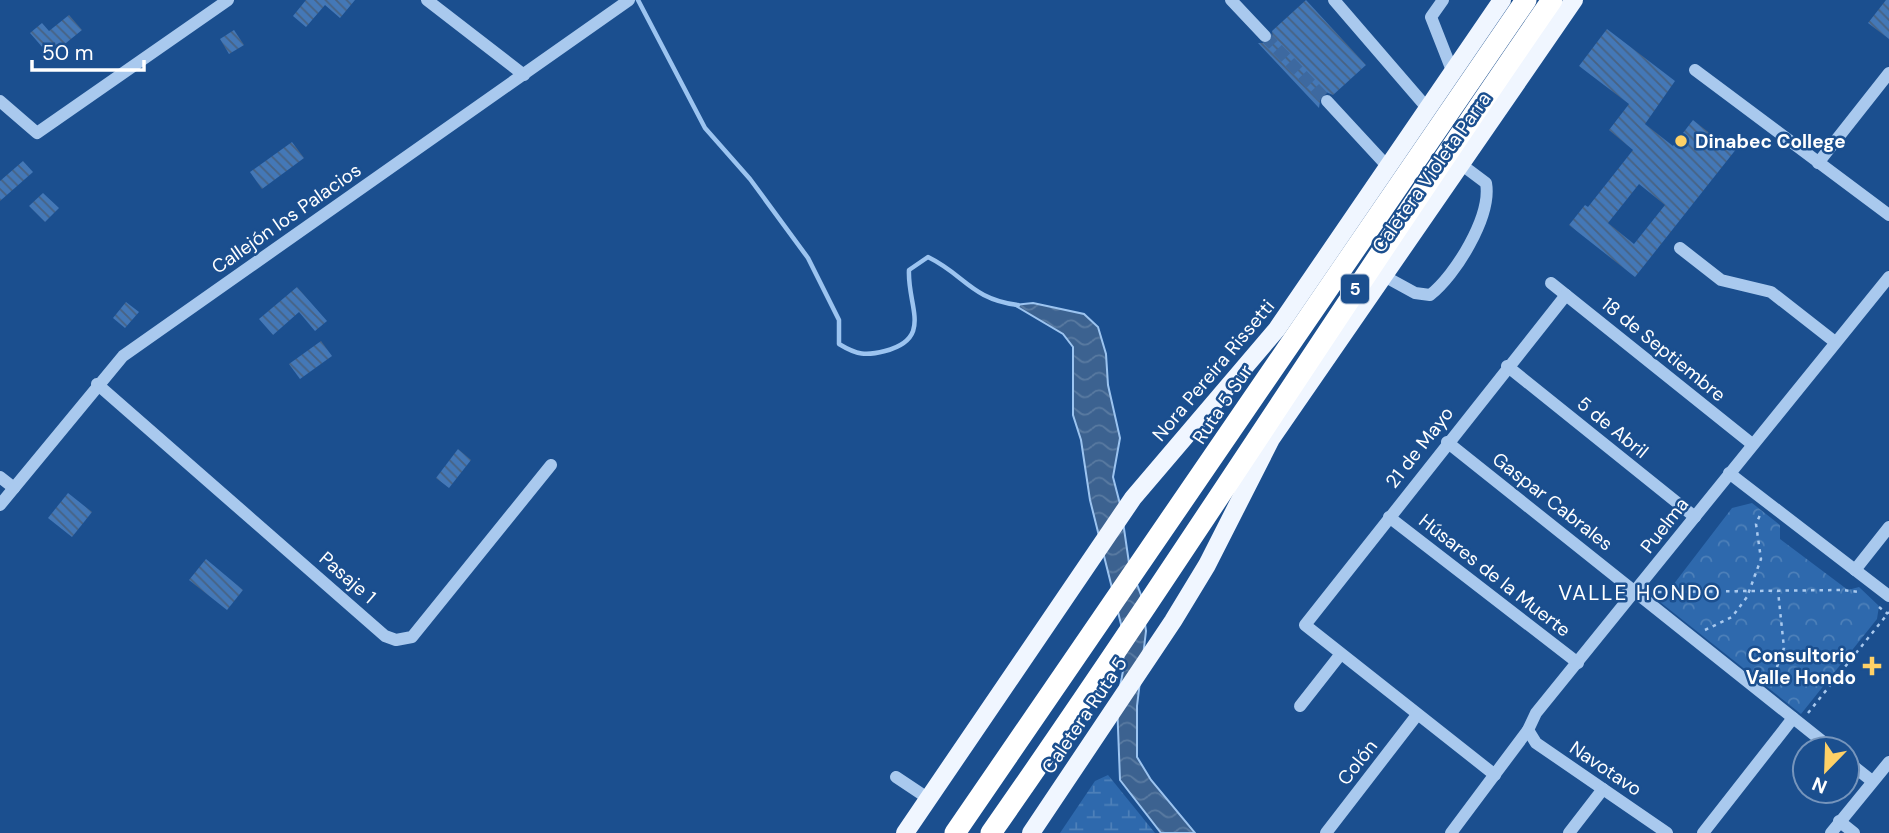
<svg xmlns="http://www.w3.org/2000/svg" width="1889" height="833" viewBox="0 0 1889 833" font-family="'DM Sans',sans-serif">
<style>
.forest{fill:url(#forest-crowns)}
.wetland{fill:url(#wetland-marsh)}
.water{fill:url(#water-waves);stroke:#9cc4f0;stroke-width:2}
.lines{fill:none;stroke-linecap:round;stroke-linejoin:round}
.stream{stroke:#9cc4f0;stroke-width:4.5}
.building{fill:url(#building-back-hatch);fill-rule:evenodd}
.minor-tunnel{stroke:#3d69a0;stroke-width:12;stroke-dasharray:12 6;stroke-linecap:butt}
.path{stroke:#a9c9ee;stroke-width:2.5;stroke-dasharray:3.5 5;stroke-linecap:butt}
.minor{stroke:#a9c9ee;stroke-width:12}
.major{stroke:#f0f6ff;stroke-width:18}
.highway{stroke:#fff;stroke-width:21}
.poi-dot{fill:#ffd166;stroke:#1b4f8f;stroke-width:2.5}
.labels{text-anchor:middle;stroke-width:5;stroke-linejoin:round;paint-order:stroke}
.shield{fill:#1b4f8f;stroke:#bbcadd;stroke-width:2}
.shield-label{font-size:18px;font-weight:bold;fill:#fff}
.poi-label{font-size:19px;font-weight:bold;fill:#fff;stroke:#1b4f8f;text-anchor:start}
.street-label{font-size:19px;fill:#fff;stroke:#1b4f8f}
.neighbourhood-label{font-size:21px;letter-spacing:2px;fill:#fff;stroke:#1b4f8f}
</style>
<defs>
<pattern id="forest-crowns" width="20" height="18" patternUnits="userSpaceOnUse" patternTransform="scale(1.75)"><rect width="20" height="18" fill="#2e69ad"/><path d="M2 6a3 3 0 1 1 6 0M12 15a3 3 0 1 1 6 0" fill="none" stroke="#4d80b9"/></pattern>
<pattern id="wetland-marsh" width="20" height="14" patternUnits="userSpaceOnUse" patternTransform="scale(1.75)"><rect width="20" height="14" fill="#2e69ad"/><path d="M1 5h8M5 5V1M11 12h8M15 12V8" fill="none" stroke="#4d80b9"/></pattern>
<pattern id="water-waves" width="16" height="10" patternUnits="userSpaceOnUse" patternTransform="scale(1.75)"><rect width="16" height="10" fill="#3c6290"/><path d="M0 5q4-4 8 0t8 0" fill="none" stroke="#597aa1"/></pattern>
<pattern id="building-back-hatch" width="6" height="6" patternUnits="userSpaceOnUse" patternTransform="scale(1.75)"><rect width="6" height="6" fill="#4478b7"/><path d="M-1 5l2 2M0 0l6 6M5-1l2 2" fill="none" stroke="#486282"/></pattern>
</defs>
<rect width="100%" height="100%" fill="#1b4f8f"/>
<path class="forest" d="M1752,503L1780,525V539L1848,590L1859,587L1879,606L1877,619L1801,714L1660,602L1732,508Z"/>
<path class="wetland" d="M1108,775L1155,833H1060L1095,781Z"/>
<path class="water" d="M1033,303L1084,314L1098,327L1106,354L1108,385L1120,438L1113,477L1121,508L1129,563L1141,595L1146,631L1137,706V757L1151,780L1195,833H1161L1120,780L1117,702L1124,666L1121,624L1090,500L1081,440L1073,415V347L1063,334L1014,305Z"/>
<g class="lines">
<path class="stream" d="M638,0L705,128L750,179L808,258L839,320V344C857,355 866,356 885,351C934,338 907,306 909,270L928,257C965,275 971,299 1018,305"/>
</g>
<g class="building">
<path d="M306,0H355L340,18L325,5L306,27L293,16Z"/>
<path d="M1306,0L1366,65L1333,95L1326,92L1321,95L1319,108L1258,43H1270L1273,38L1272,31Z"/>
<path d="M1886,0H1889V39L1868,23Z"/>
<path d="M69,15L82,30L50,56L30,33L42,23L49,31Z"/>
<path d="M1607,29L1675,81L1645,124L1673,146L1693,120L1717,139L1720,135L1737,148L1635,277L1569,225L1585,205L1588,207L1633,150L1609,130L1629,104L1579,66ZM1639,184L1665,205L1634,244L1608,223Z"/>
<path d="M234,30L244,45L229,54L220,39Z"/>
<path d="M292,142L304,158L262,189L250,172Z"/>
<path d="M23,161L33,172L0,201V181Z"/>
<path d="M43,193L59,208L45,222L29,206Z"/>
<path d="M297,287L327,321L315,331L299,312L273,335L259,319Z"/>
<path d="M126,302L139,312L125,328L113,318Z"/>
<path d="M321,341L332,356L300,379L289,364Z"/>
<path d="M458,449L471,460L449,488L436,478Z"/>
<path d="M68,493L92,512L72,537L48,518Z"/>
<path d="M206,559L243,590L227,610L189,580Z"/>
</g>
<g class="lines">
<path class="minor-tunnel" d="M1265,36L1327,101"/>
<g class="path">
<path d="M1658,592L1842,590L1860,592"/>
<path d="M1879,607L1888,614"/>
<path d="M1705,630L1732,617L1747,597L1761,559L1756,524L1761,513"/>
<path d="M1771,683L1784,648L1778,591"/>
<path d="M1808,713L1889,612"/>
</g>
<g class="minor">
<path d="M427,0L524,75"/>
<path d="M1231,0L1265,36"/>
<path d="M1334,0L1428,109"/>
<path d="M1443,0L1431,17L1453,73"/>
<path d="M1695,70L1889,215"/>
<path d="M0,101L37,133L228,0"/>
<path d="M1327,101L1388,167"/>
<path d="M1818,163L1889,73"/>
<path d="M1680,248L1721,280L1771,292L1835,342"/>
<path d="M1384,276L1415,293L1430,295C1455,276 1492,216 1486,183L1462,165"/>
<path d="M1551,283L1752,444"/>
<path d="M1507,366L1695,517"/>
<path d="M97,384L385,636L396,640L412,637L551,465"/>
<path d="M1447,442L1832,749"/>
<path d="M1729,473L1889,596"/>
<path d="M0,477L14,488"/>
<path d="M0,505L123,356L629,0"/>
<path d="M1389,517L1578,663"/>
<path d="M1855,570L1889,527"/>
<path d="M1300,706L1340,655"/>
<path d="M1528,730L1536,743L1667,833"/>
<path d="M1847,761L1872,781"/>
<path d="M1495,775L1305,625L1566,295"/>
<path d="M896,777L929,799"/>
<path d="M1839,821L1854,833"/>
<path d="M1326,833L1417,715"/>
<path d="M1451,833L1528,730L1536,713L1889,277"/>
<path d="M1569,833L1603,789"/>
<path d="M1703,833L1793,718"/>
<path d="M1831,833L1889,762"/>
</g>
<g class="major">
<path d="M905,833L1133,498L1277,329L1502,0"/>
<path d="M1031,833L1173,621L1207,565L1271,439L1574,0"/>
</g>
<g class="highway">
<path d="M955,833L1526,0"/>
<path d="M991,833C1183,559 1361,275 1552,0"/>
</g>
</g>
<g class="poi-dot">
<circle cx="1681" cy="141" r="7"/>
<path d="M1868.5 655.5h7v7h7v7h-7v7h-7v-7h-7v-7h7z"/>
</g>
<g class="labels">
<rect class="shield" x="1341" y="274.5" width="28" height="29" rx="5"/>
<g class="shield-label">
<text x="1355" y="295">5</text>
</g>
<g class="poi-label">
<text x="1695" y="148">Dinabec College</text>
<text x="1856" y="662" text-anchor="end">Consultorio<tspan x="1856" dy="22">Valle Hondo</tspan></text>
</g>
<g class="street-label">
<text transform="translate(1431 172) rotate(-55)" y="7">Caletera Violeta Parra</text>
<text transform="translate(286 218) rotate(-35)" y="7">Callejón los Palacios</text>
<text transform="translate(1664 349) rotate(39)" y="7">18 de Septiembre</text>
<text transform="translate(1213 370) rotate(-50)" y="7">Nora Pereira Rissetti</text>
<text transform="translate(1222 404) rotate(-56)" y="7">Ruta 5 Sur</text>
<text transform="translate(1613 427) rotate(39)" y="7">5 de Abril</text>
<text transform="translate(1419 447) rotate(-52)" y="7">21 de Mayo</text>
<text transform="translate(1553 501) rotate(38)" y="7">Gaspar Cabrales</text>
<text transform="translate(1664 525) rotate(-52)" y="7">Puelma</text>
<text transform="translate(1495 575) rotate(38)" y="7">Húsares de la Muerte</text>
<text transform="translate(348 577) rotate(41)" y="7">Pasaje 1</text>
<text transform="translate(1084 715) rotate(-56)" y="7">Caletera Ruta 5</text>
<text transform="translate(1357 762) rotate(-52)" y="7">Colón</text>
<text transform="translate(1606 768) rotate(34)" y="7">Navotavo</text>
</g>
<g class="neighbourhood-label">
<text x="1640" y="600">VALLE HONDO</text>
</g>
</g>
<g transform="translate(1826 770) rotate(203)"><circle r="33" fill="#1b4f8f" stroke="#7695bc" stroke-width="2"/>
<path d="M0-5L12 26L0 18L-12 26Z" fill="#ffd166"/>
<text y="-10" font-size="19" font-weight="bold" text-anchor="middle" fill="#ffffff">N</text>
</g>
<path d="M32 60v10h112v-10" fill="none" stroke="#ffffff" stroke-width="3.5"/>
<text x="42" y="60" font-size="21" fill="#ffffff" stroke="#1b4f8f" stroke-width="5" paint-order="stroke">50 m</text>
</svg>
